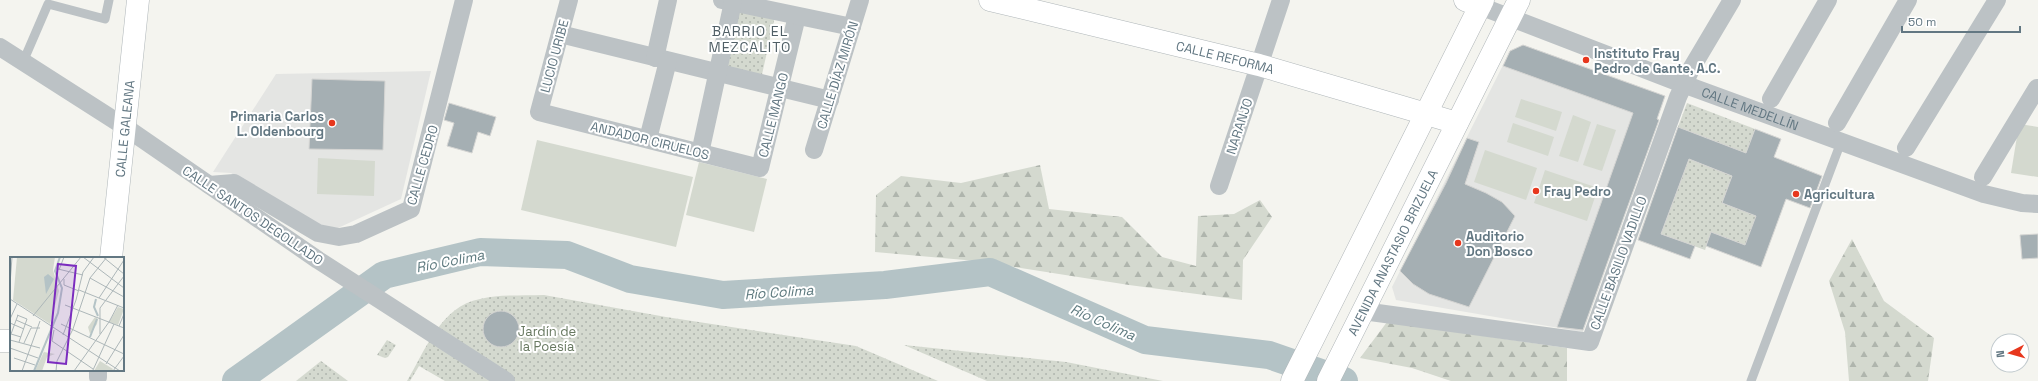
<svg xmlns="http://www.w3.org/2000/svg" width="2038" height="381" viewBox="0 0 2038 381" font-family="'Space Grotesk',sans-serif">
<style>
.built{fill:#e4e5e3}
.forest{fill:url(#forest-firs)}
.park{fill:url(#park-dots)}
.pitch{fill:#d4d9cf}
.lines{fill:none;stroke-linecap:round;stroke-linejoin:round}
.river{stroke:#b4c3c6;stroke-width:28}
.building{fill:#a5afb3;stroke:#d5d5d3}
.secondary-casing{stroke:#afb6b9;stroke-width:23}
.primary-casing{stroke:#b0b6b9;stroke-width:23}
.lane{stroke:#bcc2c5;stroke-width:9}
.street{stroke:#bcc2c5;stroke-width:18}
.secondary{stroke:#fff;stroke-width:22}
.primary{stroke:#fff;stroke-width:22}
.poi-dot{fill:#e7371d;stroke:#fff;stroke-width:1.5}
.labels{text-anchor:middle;stroke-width:4;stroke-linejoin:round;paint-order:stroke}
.poi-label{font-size:13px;font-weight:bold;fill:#627782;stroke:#fff;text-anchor:start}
.street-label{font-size:13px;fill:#627782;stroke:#fff}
.park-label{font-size:13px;fill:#687961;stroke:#fff}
.neighbourhood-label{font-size:14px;letter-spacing:1px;fill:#505f66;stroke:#fff}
.water-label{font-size:14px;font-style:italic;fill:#5e7a7f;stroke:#fff}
.inset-river{fill:none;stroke:#b4c3c6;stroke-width:2}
.inset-road{fill:none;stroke:#adb7b9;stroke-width:1}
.view{fill:#7b2cbf;fill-opacity:0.15;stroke:#7b2cbf;stroke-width:2}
.inset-edge{fill:none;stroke:#627782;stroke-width:2}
</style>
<defs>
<pattern id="forest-firs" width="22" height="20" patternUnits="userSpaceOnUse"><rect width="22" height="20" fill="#d4d9cf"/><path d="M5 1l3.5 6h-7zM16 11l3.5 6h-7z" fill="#afb5ad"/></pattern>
<pattern id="park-dots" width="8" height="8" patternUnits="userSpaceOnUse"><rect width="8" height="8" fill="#d4d9cf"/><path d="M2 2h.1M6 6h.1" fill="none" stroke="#afb5ad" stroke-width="1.8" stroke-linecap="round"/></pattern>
</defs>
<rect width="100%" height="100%" fill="#f4f4ef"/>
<g class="built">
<path d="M1523,45L1665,96L1583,332L1396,300L1392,287L1510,51Z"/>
<path d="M431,71L401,199L338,228L316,226L231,173L213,172L276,74Z"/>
</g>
<g class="forest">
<path d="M1040,165L1049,209L1122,217L1162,257L1196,266L1198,216L1234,214L1260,200L1272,217L1243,260L1242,300L1129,285L976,261L875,252L876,195L901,176L961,183Z"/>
<path d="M1852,239L1884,301L1934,338L1928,381H1849L1845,332L1829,281Z"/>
<path d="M1387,322L1567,348V381H1451L1412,368L1360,358Z"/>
</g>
<g class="park">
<path d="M737,8L775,16L761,79L723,70Z"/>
<path d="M1687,103L1755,129L1746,153L1678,127Z"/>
<path d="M1689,159L1732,176L1722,203L1750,213L1776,190L1745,245L1711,232L1705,250L1661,234Z"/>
<path d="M544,295L666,317L856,346L938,381H445L419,366L410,381H407C425,351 441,306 480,299C500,294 523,296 544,295Z"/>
<path d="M387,340L396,345L388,357L385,358L377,355Z"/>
<path d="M904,345L1066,362L1163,381H987Z"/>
<path d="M321,361L348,381H296Z"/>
</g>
<g class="pitch">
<path d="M1521,99L1562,112L1556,131L1515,117Z"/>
<path d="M1573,115L1591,122L1578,162L1559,156Z"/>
<path d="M1513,123L1554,137L1548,156L1507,142Z"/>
<path d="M1597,124L1616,130L1602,171L1583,165Z"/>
<path d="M2019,124L2038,127V177L2011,173Z"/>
<path d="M537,140L693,177L676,247L521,210Z"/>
<path d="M1485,150L1537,168L1526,200L1474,182Z"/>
<path d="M318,158L375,161L374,196L317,194Z"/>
<path d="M699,162L767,179L754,232L686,215Z"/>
<path d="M1545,170L1598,188L1587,221L1534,203Z"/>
</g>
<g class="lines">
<path class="river" d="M236,381L384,275L480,252L567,255L630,279L723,295L885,285L990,272L1145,340L1269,355L1344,381"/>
</g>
<g class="building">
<path d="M1523,45L1665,96L1657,119L1659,120L1583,330L1557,327L1633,113L1503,66L1510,51Z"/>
<path d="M312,79L385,81L383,150L309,149Z"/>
<path d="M449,103L496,117L490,136L478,132L472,153L447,146L454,123L444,120Z"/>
<path d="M1678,127L1746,153L1755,129L1781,139L1774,157L1822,176L1810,208L1786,199L1761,267L1706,246L1711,232L1745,245L1756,216L1722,203L1732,176L1689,159L1661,234L1695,246L1690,259L1638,240Z"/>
<path d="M1467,138L1479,142L1465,184L1486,193L1502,202L1515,216L1469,307L1429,294L1413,284L1400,271L1446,183Z"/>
<path d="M2038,234V258L2022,259L2020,235Z"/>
<circle cx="501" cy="329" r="18"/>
</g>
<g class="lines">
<g class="secondary-casing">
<g id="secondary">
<path id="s2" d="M990,0L1259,65L1457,123"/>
<path d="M1465,0L1480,6"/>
<path id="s3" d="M111,258L138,0"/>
<path d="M0,341H11"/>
</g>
</g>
<g class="primary-casing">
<g id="primary">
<path d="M1292,381L1483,0"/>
<path id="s4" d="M1328,381L1519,0"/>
</g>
</g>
<g class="lane">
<path d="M23,62L48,4L105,19L109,0"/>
<path d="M1751,381L1841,142"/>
</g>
<g class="street">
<path d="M569,0L539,112L760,168L797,16"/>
<path d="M722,0L852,27"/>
<path id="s1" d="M1480,6L1675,81L1984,194L2022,203L2038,204"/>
<path d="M560,34L830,100"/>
<path d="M0,47L125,127L318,260L506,381"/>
<path d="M655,58L668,0"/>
<path d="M1771,99L1828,0"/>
<path d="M1837,123L1908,0"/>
<path d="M648,139L668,61"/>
<path d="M1906,148L1997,0"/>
<path d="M814,150L860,0"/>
<path d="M700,153L733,2"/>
<path d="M1983,177L2037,88"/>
<path d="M209,185L234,183L318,233L339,237L356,234L411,209L464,0"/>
<path d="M1219,186L1281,0"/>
<path d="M1363,311L1590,342L1678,97L1691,69L1732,0"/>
<path d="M98,377V370"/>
</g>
<use href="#secondary" class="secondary"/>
<use href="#primary" class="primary"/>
</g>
<g class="poi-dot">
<circle cx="1586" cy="60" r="4"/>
<circle cx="332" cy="123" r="4"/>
<circle cx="1536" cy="191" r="4"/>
<circle cx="1796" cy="194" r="4"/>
<circle cx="1458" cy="243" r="4"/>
</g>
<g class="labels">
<g class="poi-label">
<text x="1594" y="58">Instituto Fray<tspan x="1594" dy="15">Pedro de Gante, A.C.</tspan></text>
<text x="324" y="121" text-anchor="end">Primaria Carlos<tspan x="324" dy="15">L. Oldenbourg</tspan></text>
<text x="1544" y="196">Fray Pedro</text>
<text x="1804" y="199">Agricultura</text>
<text x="1466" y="241">Auditorio<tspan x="1466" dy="15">Don Bosco</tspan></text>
</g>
<g class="street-label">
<text transform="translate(554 56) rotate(-75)" y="5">LUCIO URIBE</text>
<text dy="5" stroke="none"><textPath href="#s2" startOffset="242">CALLE REFORMA</textPath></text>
<text transform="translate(837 75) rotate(-73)" y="5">CALLE DÍAZ MIRÓN</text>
<text dy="5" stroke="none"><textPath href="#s1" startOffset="289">CALLE MEDELLÍN</textPath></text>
<text transform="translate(773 115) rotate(-76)" y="5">CALLE MANGO</text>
<text transform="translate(1239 126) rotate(-72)" y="5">NARANJO</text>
<text dy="5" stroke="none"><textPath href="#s3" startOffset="130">CALLE GALEANA</textPath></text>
<text transform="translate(650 140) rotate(14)" y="5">ANDADOR CIRUELOS</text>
<text transform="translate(422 165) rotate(-74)" y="5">CALLE CEDRO</text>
<text transform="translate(253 215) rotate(34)" y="5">CALLE SANTOS DEGOLLADO</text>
<text dy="5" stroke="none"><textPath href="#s4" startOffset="144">AVENIDA ANASTASIO BRIZUELA</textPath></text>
<text transform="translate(1618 263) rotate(-70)" y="5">CALLE BASILIO VADILLO</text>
</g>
<g class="park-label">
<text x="547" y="336">Jardín de<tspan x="547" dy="15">la Poesía</tspan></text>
</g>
<g class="neighbourhood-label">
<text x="750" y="36">BARRIO EL<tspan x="750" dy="16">MEZCALITO</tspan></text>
</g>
<g class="water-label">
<text transform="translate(450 261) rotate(-11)" y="5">Río Colima</text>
<text transform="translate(779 292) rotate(-4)" y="5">Río Colima</text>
<text transform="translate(1103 322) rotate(24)" y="5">Río Colima</text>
</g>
</g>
<g transform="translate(10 257)">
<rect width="114" height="114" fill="#f4f4ef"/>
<path d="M85,60L88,62L87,67L80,77L78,70ZM37,88L34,95L45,97L37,100L32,114H25Z" fill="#d4d9cf"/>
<path d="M7,0H45L43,13L49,34L40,67L3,43ZM108,50L114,52L108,68L99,65ZM90,104L103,112L102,114H84Z" fill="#d4d9cf"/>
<path d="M38,17L44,22L36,37L34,20Z" fill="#b4c3c6"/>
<path class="inset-river" d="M86,42L84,50L88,59M80,80L87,62M24,114L48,56L52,31L45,14L50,0"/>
<path class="inset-road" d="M73,0L114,31M93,0L114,17M48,12L73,18M49,13L54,0M80,21L114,40M54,22V28L69,34M0,27L2,0M69,33L114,51M89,41L114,3M0,42L110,114M55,48L114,71M7,58L17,62L9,85M8,58L1,77L11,80M23,59L71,0M0,62L7,47M6,63L22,70M0,66L14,72M51,67L114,97M109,69L114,57M44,73L42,84L83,112M90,77V51L114,19M53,78L66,43L73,15L84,0M0,83L30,91M14,86L21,71H30M0,91L28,101M4,101L25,108M96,107L114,78M83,113L104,67M12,114L30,64M46,114L47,104L63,72L80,21L97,0M64,114L99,65L108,48M103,114L114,99"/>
<path class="view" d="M48,7L66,9L56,107L38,105Z"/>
<rect width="114" height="114" class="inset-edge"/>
</g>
<g transform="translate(2010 353) rotate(264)"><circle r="19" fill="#ffffff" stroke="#c0c9cd"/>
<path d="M0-3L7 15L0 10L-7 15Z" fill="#e7371d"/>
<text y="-6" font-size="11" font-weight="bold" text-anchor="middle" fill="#627782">N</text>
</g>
<path d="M1902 26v6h118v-6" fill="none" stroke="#627782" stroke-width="2"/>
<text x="1908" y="26" font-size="12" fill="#627782" stroke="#ffffff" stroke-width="3" paint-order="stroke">50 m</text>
</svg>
